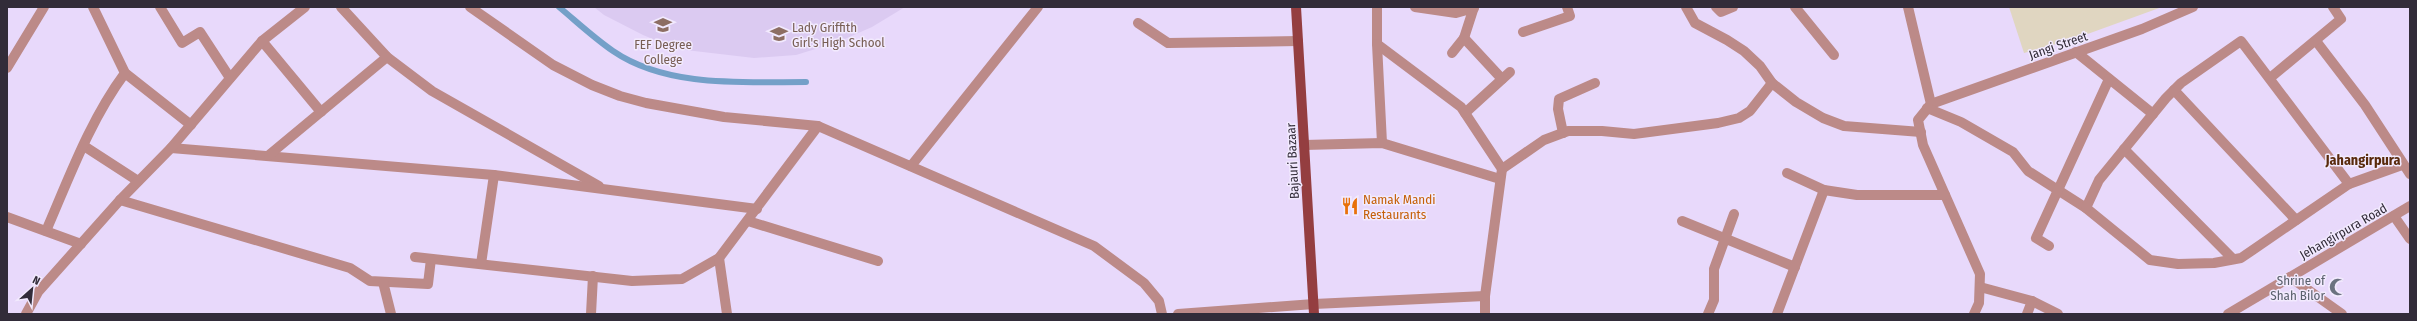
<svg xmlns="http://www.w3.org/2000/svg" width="2417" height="321" viewBox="0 0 2417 321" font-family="'Fira Sans Condensed',sans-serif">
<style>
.commercial{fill:#e0d6c1}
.built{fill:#dbcaf1}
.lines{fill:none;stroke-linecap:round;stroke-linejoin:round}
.stream{stroke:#74a0c8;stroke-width:6}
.minor{stroke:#bc8a88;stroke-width:10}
.major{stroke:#943e40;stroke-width:10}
.labels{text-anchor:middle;stroke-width:3;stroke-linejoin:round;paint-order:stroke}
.education-label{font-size:13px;fill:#785e54;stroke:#f2eafe;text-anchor:start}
.street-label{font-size:13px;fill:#322c39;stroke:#f2eafe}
.food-label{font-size:13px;fill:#c56008;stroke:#f2eafe;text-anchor:start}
.worship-label{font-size:13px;fill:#5b616d;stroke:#f2eafe;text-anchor:end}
.neighbourhood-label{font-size:14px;font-weight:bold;fill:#592a0c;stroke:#f2eafe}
</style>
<rect width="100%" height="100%" fill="#e8d9fb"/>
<path class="commercial" d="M2009,7H2162L2071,40L2024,53Z"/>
<path class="built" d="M594,7H905L872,27L838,42L796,55L754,58L677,49L643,35L604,15Z"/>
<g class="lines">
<path class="stream" d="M559,7C577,22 594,38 613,51C667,88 744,82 806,82"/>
<g class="minor">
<path d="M93,7L125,73L191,125"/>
<path d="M160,7L182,43L200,32L230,78"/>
<path d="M341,7L387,57L432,91L599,186"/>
<path d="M470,7L553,65L592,85L620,96L646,103L724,117L818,126L1094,246L1144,283L1159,301L1162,314"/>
<path d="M1377,7V44L1461,107L1502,169L1485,296V314"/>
<path d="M1415,7L1456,13L1474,8"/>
<path d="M1686,7L1695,23L1727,40L1744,51L1760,66L1772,83L1796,102L1823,118L1844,126L1921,132"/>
<path d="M1716,7L1721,12L1733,7"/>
<path d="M1795,7L1834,55"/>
<path d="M1908,7L1931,104"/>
<path d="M1138,23L1168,43L1298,41"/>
<path d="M1523,32L1570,16L1567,7"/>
<path d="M1464,38L1502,79"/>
<path d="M262,41L321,112"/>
<path d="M2316,41L2365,105L2410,174"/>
<path d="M1377,44L1382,143"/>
<path d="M2076,52L2153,114"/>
<path d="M1452,53L1464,38L1474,7"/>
<path d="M7,68L44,7"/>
<path d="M2270,78L2341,19L2333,7"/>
<path d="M2174,90L2296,220"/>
<path d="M1931,104L2142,29L2193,7"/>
<path d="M1931,104L1918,120L1923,145L1980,274L1979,303L1974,314"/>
<path d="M1927,108L1961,122L2013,152L2028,171L2086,208L2150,260L2178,264L2214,263L2241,258L2349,184L2402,165"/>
<path d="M1465,113L1510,72"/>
<path d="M1563,133L1558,109L1559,99L1595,83"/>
<path d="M1304,145L1382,143L1500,179"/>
<path d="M84,146L138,181"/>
<path d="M171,148L494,175L757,209"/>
<path d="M2124,149L2233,259"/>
<path d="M269,155L387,57"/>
<path d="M911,166L1038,7"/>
<path d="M1502,169L1544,140L1568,131H1602L1634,134L1718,123L1739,118L1750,111L1772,83"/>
<path d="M1787,173L1824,190L1857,195H1945"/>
<path d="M120,200L350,268L370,281L428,284L431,259"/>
<path d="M2086,208L2099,180L2166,98L2181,83L2241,41L2349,184"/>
<path d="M2394,216L2410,239"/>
<path d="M7,217L81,244"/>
<path d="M748,221L878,261"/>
<path d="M1682,221L1795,267"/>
<path d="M46,231C69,178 90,120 125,73"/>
<path d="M2049,246L2036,238L2109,79"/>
<path d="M415,257L632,281L682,279L719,258L818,126"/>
<path d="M719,258L727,314"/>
<path d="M481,264L494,175"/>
<path d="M2290,277L2342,314"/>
<path d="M383,282L391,314"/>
<path d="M1980,287L2032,301L2058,314"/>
<path d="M26,314L38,292L120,200L171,148L262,41L305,7"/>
<path d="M591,314L593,276"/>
<path d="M1178,314L1314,304L1485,296"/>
<path d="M1708,314L1714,300V269L1734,214"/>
<path d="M1777,314L1824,190"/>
<path d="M2027,314L2032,301"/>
<path d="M2228,314L2410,206"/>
</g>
<path class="major" d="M1296,7L1314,314"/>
</g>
<defs>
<g id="school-bare" transform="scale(1.38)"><path d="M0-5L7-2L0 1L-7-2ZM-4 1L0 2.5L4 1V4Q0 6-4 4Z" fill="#8d6e63" stroke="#f2eafe" stroke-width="2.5" paint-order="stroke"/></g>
<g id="restaurant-bare" transform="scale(1.38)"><path d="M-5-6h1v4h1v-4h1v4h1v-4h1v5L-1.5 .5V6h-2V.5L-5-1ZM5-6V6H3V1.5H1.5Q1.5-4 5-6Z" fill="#e8710a" stroke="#f2eafe" stroke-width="2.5" paint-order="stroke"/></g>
<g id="mosque-bare" transform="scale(1.38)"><path d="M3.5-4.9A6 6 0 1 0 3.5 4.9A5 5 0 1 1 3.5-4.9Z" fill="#6b7280" stroke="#f2eafe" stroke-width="2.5" paint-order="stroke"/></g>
</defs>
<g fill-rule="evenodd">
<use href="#school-bare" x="663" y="25"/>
<use href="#school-bare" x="779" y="34"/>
<use href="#restaurant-bare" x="1350" y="206"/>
<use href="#mosque-bare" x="2338" y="287"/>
</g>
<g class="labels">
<g class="education-label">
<text x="792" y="32">Lady Griffith<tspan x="792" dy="15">Girl's High School</tspan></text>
<text x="663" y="49" text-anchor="middle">FEF Degree<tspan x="663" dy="15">College</tspan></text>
</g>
<g class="street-label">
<text transform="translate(2058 45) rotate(-19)" y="5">Jangi Street</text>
<text transform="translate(1292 161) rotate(-93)" y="5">Bajauri Bazaar</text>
<text transform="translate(2343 231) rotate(-30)" y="5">Jehangirpura Road</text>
</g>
<g class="food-label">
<text x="1363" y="204">Namak Mandi<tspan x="1363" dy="15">Restaurants</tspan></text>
</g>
<g class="worship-label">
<text x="2325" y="285">Shrine of<tspan x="2325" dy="15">Shah Bilor</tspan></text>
</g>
<g class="neighbourhood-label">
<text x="2363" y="165">Jahangirpura</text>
</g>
</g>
<rect width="2417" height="321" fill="none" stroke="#322c39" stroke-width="16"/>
<g transform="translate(32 289) rotate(27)" stroke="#f2eafe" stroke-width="3" paint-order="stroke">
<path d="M0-3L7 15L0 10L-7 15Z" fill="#322c39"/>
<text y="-6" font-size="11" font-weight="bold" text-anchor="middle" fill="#322c39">N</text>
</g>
</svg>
